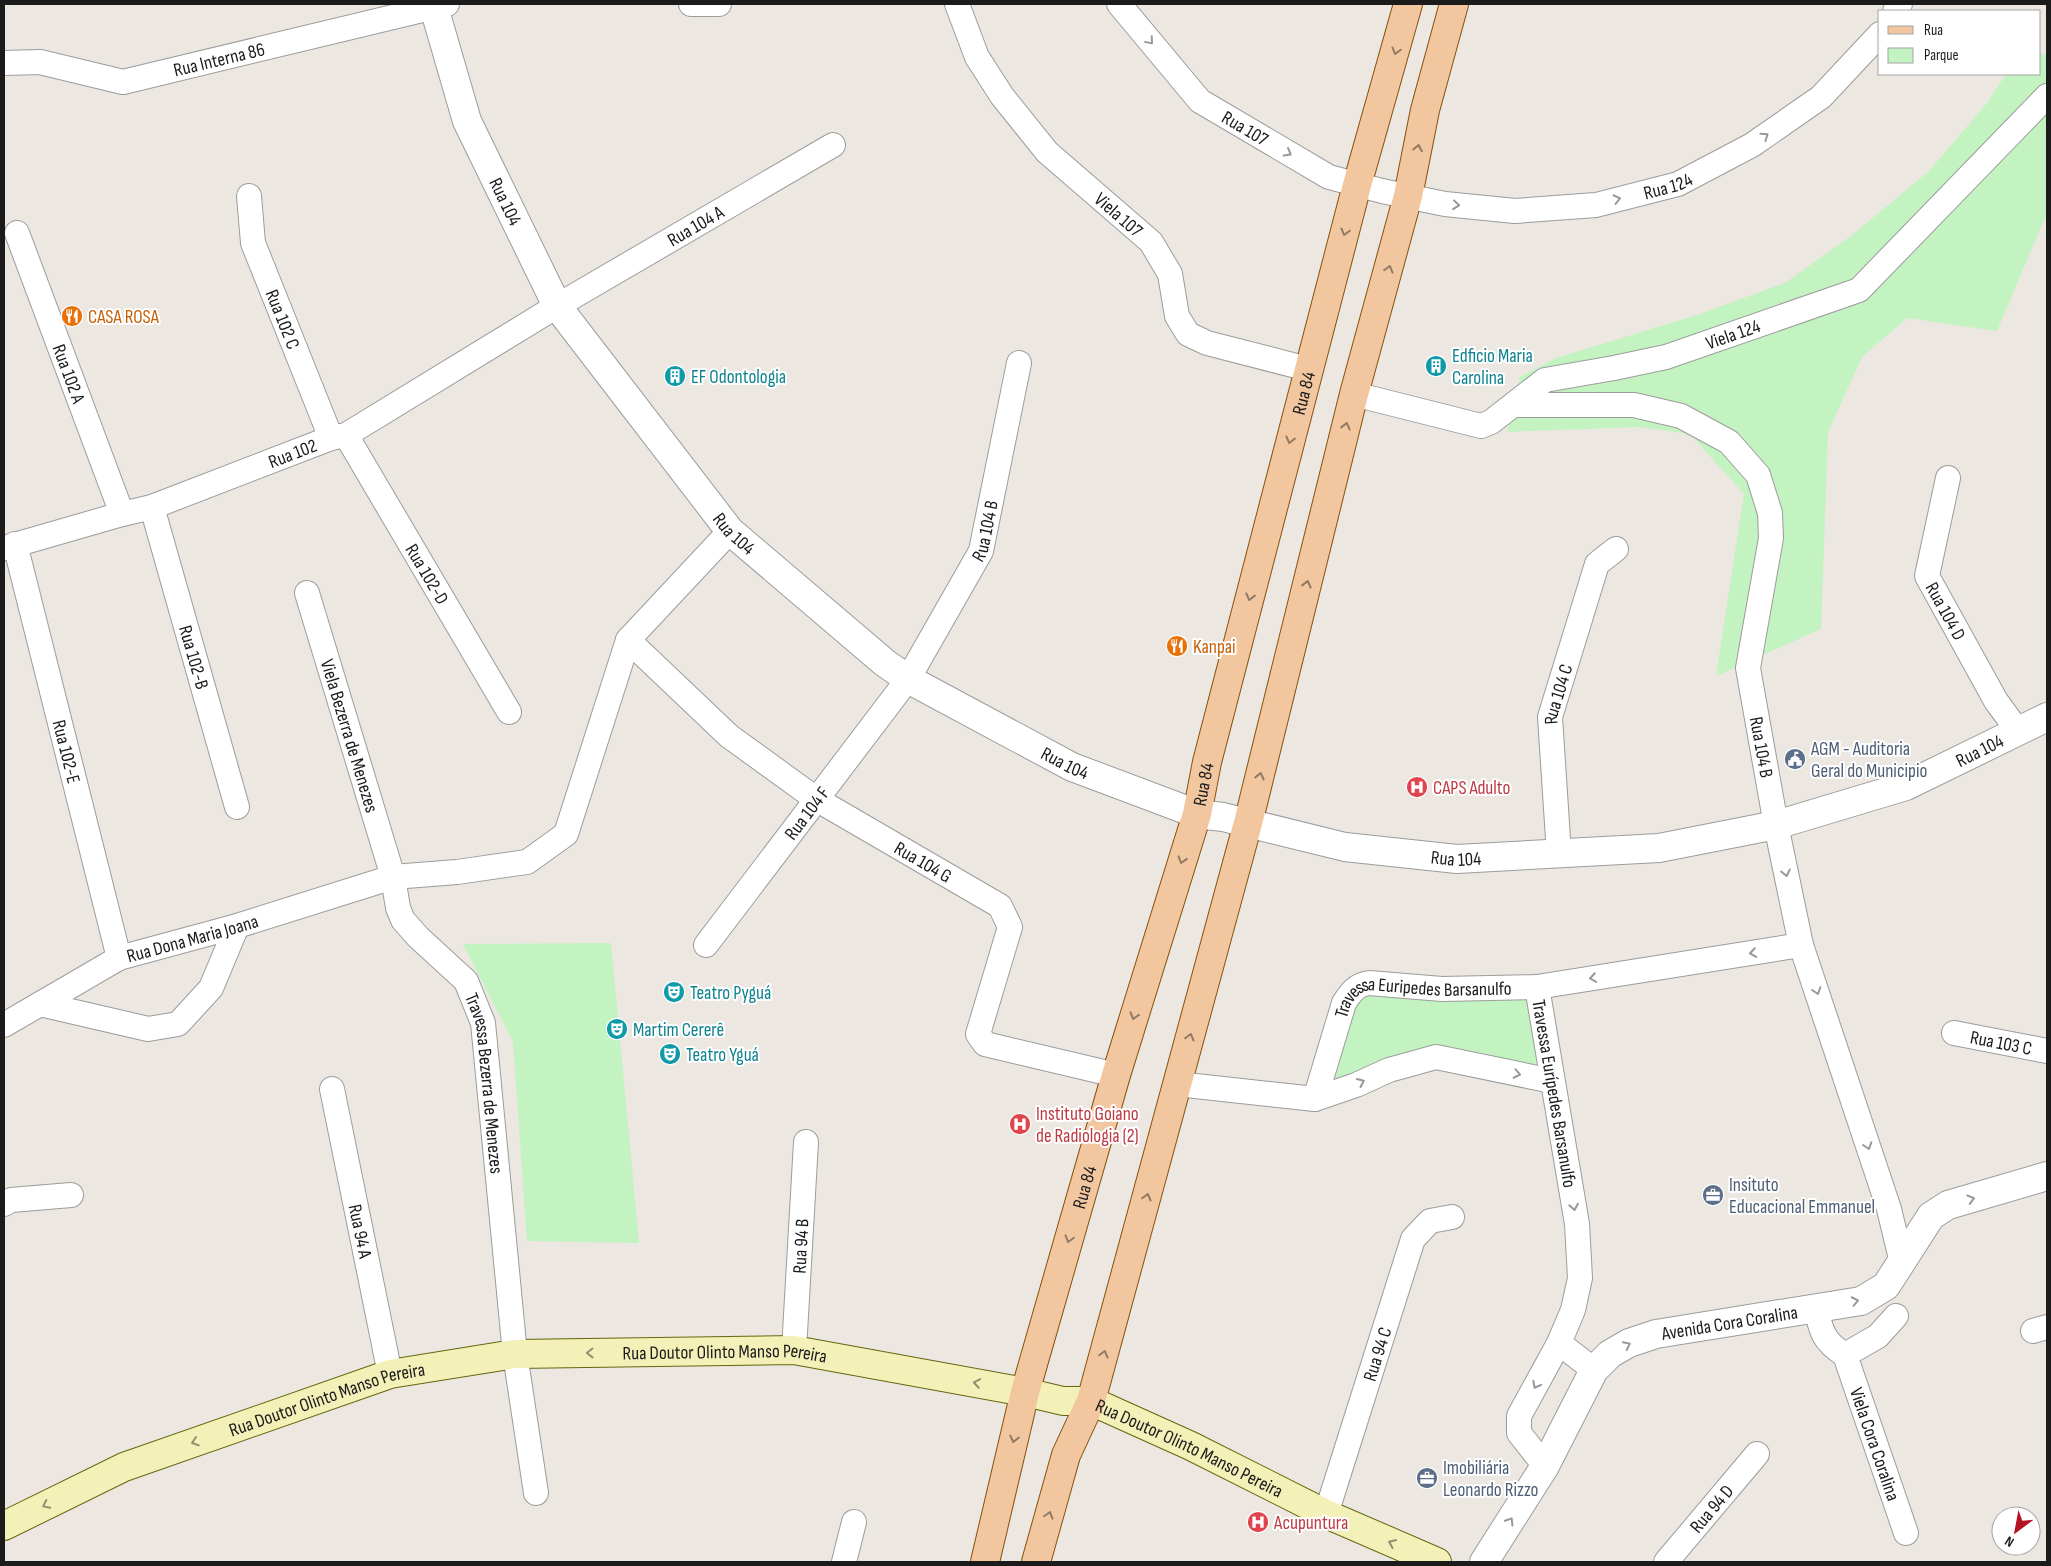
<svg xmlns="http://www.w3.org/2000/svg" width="2051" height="1566" viewBox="0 0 2051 1566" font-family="'Sofia Sans Condensed',sans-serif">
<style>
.park{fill:#c2f3c1}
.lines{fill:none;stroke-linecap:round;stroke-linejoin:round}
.minor-casing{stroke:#9c9c9c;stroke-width:26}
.tertiary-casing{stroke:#9c9c9c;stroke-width:30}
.secondary-casing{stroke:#65660e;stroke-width:30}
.primary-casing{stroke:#85510d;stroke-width:30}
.minor{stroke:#fff;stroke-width:24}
.tertiary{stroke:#fff;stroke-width:28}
.secondary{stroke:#f3f0b8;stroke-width:28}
.primary{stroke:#f2c7a0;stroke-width:28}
.oneway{stroke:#989898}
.oneway2{stroke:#917a64}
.oneway3{stroke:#929071}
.labels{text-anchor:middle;stroke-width:4;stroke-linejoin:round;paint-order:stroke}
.street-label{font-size:19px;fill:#1b1b1b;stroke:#fff}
.food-label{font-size:19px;fill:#c56008;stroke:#fff;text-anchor:start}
.culture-label{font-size:19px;fill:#0d838f;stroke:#fff;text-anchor:start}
.service-label{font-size:19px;fill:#4e5e75;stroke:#fff;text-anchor:start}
.health-label{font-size:19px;fill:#be3a42;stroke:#fff;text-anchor:start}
</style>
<rect width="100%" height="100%" fill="#ece7e1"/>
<g class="park">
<path d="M2040,53L2047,55V216L2044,220L1997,331L1907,318L1862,357L1828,432L1821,629L1716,676L1744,494L1690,434L1639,427L1507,432L1520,377L1556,358L1694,316L1785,283L1851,236L1929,171L1988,102L2006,74H2040Z"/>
<path d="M611,943L639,1243L527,1241L513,1042L463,944Z"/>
<path d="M1365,994L1528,997L1544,1071L1433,1047L1331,1087L1354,1006Z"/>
</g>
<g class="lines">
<g class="minor-casing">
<g id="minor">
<path d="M691,4H719"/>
<path id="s1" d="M957,4L977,57L1002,96L1047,152L1151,242L1170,274L1177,316L1188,334L1207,343L1308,369"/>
<path id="s2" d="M1119,4L1200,101L1329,177L1382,191L1445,204L1515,211L1596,205L1678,184L1752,145L1821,97L1880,34"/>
<path d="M1895,11L1900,4"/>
<path id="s3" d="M4,63L40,62L123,82L447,4"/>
<path id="s4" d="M249,196L253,243L331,438"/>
<path id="s5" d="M17,233L122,514"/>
<path id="s6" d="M1354,394L1481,426L1491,422L1545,380L1614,368L1666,357L1859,290L2047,96"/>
<path id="s7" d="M1514,405H1634L1681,416L1729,442L1758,475L1770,513L1771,538L1748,668L1776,825L1801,945L1889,1209L1902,1263"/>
<path id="s8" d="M346,435L509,712"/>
<path id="s9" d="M1948,478L1927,576L1996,701L2018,731"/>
<path id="s10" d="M152,507L237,807"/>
<path id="s11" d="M15,544L119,958"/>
<path id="s12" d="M4,548L122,514L152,507L331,438L346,435L557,306L833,145"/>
<path id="s13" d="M307,593L393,877L398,908L403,920L418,937L466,981L483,1023L515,1354L536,1493"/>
<path id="s14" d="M628,640L729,736L816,799L1000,906L1010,927L978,1034L985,1044L1116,1075"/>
<path id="s15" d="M1559,854L1550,717L1597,564L1616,549"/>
<path id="s16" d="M706,945L908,679L981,551L1019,363"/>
<path id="s17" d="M1537,987L1577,1224L1580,1278L1573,1310L1559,1343L1519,1416V1433L1545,1466"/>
<path d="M40,1004L148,1029L178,1024L211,988L237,926"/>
<path id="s18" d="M4,1025L119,958L237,926L393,877L457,872L527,862L566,834L628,640L730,531"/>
<path id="s19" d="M1954,1033L2047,1051"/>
<path d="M1177,1084L1315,1099L1356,1085L1389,1070L1436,1057L1552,1081"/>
<path id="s20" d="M332,1089L390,1374"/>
<path id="s21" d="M1315,1099L1344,1003C1351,992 1356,985 1369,983L1442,989L1537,987L1801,945"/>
<path d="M4,1204L11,1200L71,1195"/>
<path d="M1816,1308C1821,1332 1824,1342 1845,1355L1878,1336L1896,1316"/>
<path d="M2033,1331L2047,1327"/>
<path d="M1559,1343L1594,1370"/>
<path id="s22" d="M794,1350L806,1142"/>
<path id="s23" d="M1845,1355L1906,1533"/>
<path id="s24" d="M1326,1514L1413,1239L1430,1221L1452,1217"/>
<path d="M844,1562L854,1522"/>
<path id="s25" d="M1666,1562L1757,1454"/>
</g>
</g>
<g class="tertiary-casing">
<g id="tertiary">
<path id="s26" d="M433,4L467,121L557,306L730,531L885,663L908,679L1072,767L1197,814L1223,817L1345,847L1457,859L1659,848L1776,825L1906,786L2047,717"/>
<path id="s27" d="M1484,1562L1545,1466L1594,1370L1610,1354L1629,1343L1656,1334L1861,1301L1886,1286L1931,1216L1948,1205L2047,1176"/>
</g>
</g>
<g class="secondary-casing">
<g id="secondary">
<path id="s28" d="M4,1526L124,1467L390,1374L515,1354L794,1350L1025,1392L1063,1401H1091L1191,1446L1326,1514L1437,1562"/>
</g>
</g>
<g class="primary-casing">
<g id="primary">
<path id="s29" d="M985,1562L1025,1392L1116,1075L1197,814L1207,762L1357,185L1408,4"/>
<path d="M1036,1562L1066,1455L1091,1401L1248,823L1354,394L1408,196L1425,110L1454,4"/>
</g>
</g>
<use href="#minor" class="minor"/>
<use href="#tertiary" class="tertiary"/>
<use href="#secondary" class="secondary"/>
<use href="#primary" class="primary"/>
</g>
<defs><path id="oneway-chevron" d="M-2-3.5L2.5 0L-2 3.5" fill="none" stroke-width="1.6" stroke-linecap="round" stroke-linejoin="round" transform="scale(1.25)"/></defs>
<g class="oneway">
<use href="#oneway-chevron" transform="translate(1150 41) rotate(50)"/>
<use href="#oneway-chevron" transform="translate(1765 136) rotate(-35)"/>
<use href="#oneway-chevron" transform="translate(1288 153) rotate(30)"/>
<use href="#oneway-chevron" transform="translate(1617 199) rotate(-14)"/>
<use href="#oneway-chevron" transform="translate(1456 205) rotate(6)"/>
<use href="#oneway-chevron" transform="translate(1786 873) rotate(78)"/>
<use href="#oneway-chevron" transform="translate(1753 953) rotate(171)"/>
<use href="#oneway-chevron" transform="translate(1593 978) rotate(171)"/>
<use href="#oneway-chevron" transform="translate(1817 991) rotate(72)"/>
<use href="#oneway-chevron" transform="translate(1517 1074) rotate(12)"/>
<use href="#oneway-chevron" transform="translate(1361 1082) rotate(-24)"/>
<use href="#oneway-chevron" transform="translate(1868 1146) rotate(72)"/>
<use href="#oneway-chevron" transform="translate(1971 1199) rotate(-16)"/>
<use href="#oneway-chevron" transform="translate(1574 1207) rotate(80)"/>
<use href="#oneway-chevron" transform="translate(1855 1301) rotate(-12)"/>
<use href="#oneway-chevron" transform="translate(1627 1345) rotate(-26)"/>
<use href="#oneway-chevron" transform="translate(1536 1385) rotate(118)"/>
<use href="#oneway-chevron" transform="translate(1510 1521) rotate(-58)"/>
</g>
<g class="oneway2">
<use href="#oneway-chevron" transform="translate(1396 51) rotate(105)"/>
<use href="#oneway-chevron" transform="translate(1418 148) rotate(-79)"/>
<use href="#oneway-chevron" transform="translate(1345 232) rotate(105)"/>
<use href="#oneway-chevron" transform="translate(1389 269) rotate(-74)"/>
<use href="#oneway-chevron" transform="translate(1346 426) rotate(-76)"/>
<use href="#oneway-chevron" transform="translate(1290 440) rotate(104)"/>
<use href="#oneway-chevron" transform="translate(1307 584) rotate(-76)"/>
<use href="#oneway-chevron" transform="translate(1250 597) rotate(104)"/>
<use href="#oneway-chevron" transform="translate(1260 776) rotate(-76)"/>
<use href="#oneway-chevron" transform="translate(1182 860) rotate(107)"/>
<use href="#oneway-chevron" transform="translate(1134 1016) rotate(107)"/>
<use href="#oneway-chevron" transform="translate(1190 1037) rotate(-75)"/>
<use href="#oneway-chevron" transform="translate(1147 1197) rotate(-75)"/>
<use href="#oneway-chevron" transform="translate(1069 1239) rotate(106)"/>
<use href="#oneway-chevron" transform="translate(1104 1354) rotate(-75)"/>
<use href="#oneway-chevron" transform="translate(1014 1439) rotate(103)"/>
<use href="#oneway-chevron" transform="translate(1049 1515) rotate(-74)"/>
</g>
<g class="oneway3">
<use href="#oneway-chevron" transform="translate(590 1353) rotate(179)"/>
<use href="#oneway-chevron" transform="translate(977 1383) rotate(-170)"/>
<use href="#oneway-chevron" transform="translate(195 1442) rotate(161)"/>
<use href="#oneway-chevron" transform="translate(46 1505) rotate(154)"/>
<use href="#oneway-chevron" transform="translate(1392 1543) rotate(-156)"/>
</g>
<defs>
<g id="restaurant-disc" transform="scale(1.125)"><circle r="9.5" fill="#e8710a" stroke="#fff"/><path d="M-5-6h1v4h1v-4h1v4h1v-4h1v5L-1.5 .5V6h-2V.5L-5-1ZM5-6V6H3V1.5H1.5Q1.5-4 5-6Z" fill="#fff"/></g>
<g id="building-disc" transform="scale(1.125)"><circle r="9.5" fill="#0f9aa8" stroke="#fff"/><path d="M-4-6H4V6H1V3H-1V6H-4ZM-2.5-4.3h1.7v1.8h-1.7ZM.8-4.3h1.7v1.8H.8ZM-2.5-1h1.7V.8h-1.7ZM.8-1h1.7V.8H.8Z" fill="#fff"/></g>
<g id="civic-disc" transform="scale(1.125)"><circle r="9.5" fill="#5c6f8a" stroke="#fff"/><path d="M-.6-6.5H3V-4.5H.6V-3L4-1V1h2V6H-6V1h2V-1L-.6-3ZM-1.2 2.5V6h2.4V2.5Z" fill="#fff"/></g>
<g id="hospital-disc" transform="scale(1.125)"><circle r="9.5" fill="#e0444e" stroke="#fff"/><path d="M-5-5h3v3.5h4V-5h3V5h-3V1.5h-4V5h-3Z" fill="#fff"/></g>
<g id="theatre-disc" transform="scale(1.125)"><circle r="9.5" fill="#0f9aa8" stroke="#fff"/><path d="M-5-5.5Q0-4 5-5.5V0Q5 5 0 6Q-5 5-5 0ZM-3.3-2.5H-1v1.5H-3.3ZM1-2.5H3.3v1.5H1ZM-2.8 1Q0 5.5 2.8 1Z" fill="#fff"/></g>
<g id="office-disc" transform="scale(1.125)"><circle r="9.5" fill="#5c6f8a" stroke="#fff"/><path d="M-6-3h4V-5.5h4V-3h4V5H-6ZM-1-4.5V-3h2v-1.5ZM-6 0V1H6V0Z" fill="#fff"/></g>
</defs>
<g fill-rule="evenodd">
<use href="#restaurant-disc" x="72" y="316"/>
<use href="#building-disc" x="1436" y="366"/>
<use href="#building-disc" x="675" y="376"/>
<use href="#restaurant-disc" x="1177" y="646"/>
<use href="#civic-disc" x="1795" y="759"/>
<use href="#hospital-disc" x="1417" y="787"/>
<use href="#theatre-disc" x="674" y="992"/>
<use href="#theatre-disc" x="617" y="1029"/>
<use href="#theatre-disc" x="670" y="1054"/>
<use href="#hospital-disc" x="1020" y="1124"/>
<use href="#office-disc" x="1713" y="1195"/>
<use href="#office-disc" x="1427" y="1478"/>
<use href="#hospital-disc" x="1258" y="1522"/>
</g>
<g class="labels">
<g class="street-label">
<text dy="7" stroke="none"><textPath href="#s3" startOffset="220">Rua Interna 86</textPath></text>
<text dy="7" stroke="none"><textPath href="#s2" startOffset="179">Rua 107</textPath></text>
<text dy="7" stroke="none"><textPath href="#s2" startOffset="621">Rua 124</textPath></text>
<text dy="7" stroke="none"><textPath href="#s26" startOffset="211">Rua 104</textPath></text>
<text dy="7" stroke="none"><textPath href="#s1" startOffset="270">Viela 107</textPath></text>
<text dy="7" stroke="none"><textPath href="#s12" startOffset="768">Rua 104 A</textPath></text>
<text dy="7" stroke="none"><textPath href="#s4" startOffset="129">Rua 102 C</textPath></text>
<text dy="7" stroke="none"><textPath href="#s6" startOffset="404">Viela 124</textPath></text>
<text dy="7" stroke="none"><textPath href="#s5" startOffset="150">Rua 102 A</textPath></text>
<text dy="7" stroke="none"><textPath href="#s29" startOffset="1212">Rua 84</textPath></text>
<text dy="7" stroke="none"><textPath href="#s12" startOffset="304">Rua 102</textPath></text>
<text dy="7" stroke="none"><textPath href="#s16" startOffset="502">Rua 104 B</textPath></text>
<text dy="7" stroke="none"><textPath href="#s26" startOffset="616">Rua 104</textPath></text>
<text dy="7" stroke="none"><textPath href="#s8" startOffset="161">Rua 102-D</textPath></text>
<text dy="7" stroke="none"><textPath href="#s9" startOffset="140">Rua 104 D</textPath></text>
<text dy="7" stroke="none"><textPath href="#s10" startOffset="156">Rua 102-B</textPath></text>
<text dy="7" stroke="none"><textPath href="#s15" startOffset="161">Rua 104 C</textPath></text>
<text dy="7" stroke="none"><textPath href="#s13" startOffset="149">Viela Bezerra de Menezes</textPath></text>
<text dy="7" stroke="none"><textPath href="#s7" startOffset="544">Rua 104 B</textPath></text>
<text dy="7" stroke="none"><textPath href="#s26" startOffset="1966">Rua 104</textPath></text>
<text dy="7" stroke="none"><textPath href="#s11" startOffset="214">Rua 102-E</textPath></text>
<text dy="7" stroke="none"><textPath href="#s26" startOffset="1021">Rua 104</textPath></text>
<text dy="7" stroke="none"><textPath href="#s29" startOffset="808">Rua 84</textPath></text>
<text dy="7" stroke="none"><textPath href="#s16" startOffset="166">Rua 104 F</textPath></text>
<text dy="7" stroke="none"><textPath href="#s26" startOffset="1426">Rua 104</textPath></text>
<text dy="7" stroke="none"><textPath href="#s14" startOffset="371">Rua 104 G</textPath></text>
<text dy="7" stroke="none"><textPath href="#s18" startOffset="209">Rua Dona Maria Joana</textPath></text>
<text dy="7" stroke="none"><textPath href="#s21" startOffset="181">Travessa Euripedes Barsanulfo</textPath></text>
<text dy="7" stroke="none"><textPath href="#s19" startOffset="48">Rua 103 C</textPath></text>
<text dy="7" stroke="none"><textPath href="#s13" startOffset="534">Travessa Bezerra de Menezes</textPath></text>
<text dy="7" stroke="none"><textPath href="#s17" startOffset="108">Travessa Eurípedes Barsanulfo</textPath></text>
<text dy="7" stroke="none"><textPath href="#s29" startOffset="388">Rua 84</textPath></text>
<text dy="7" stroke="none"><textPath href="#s20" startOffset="145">Rua 94 A</textPath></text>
<text dy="7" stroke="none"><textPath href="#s22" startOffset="104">Rua 94 B</textPath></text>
<text dy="7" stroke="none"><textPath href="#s27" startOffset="369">Avenida Cora Coralina</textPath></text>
<text dy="7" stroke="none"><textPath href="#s24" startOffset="168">Rua 94 C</textPath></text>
<text dy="7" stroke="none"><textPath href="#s28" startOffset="752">Rua Doutor Olinto Manso Pereira</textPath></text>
<text dy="7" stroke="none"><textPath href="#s28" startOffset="348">Rua Doutor Olinto Manso Pereira</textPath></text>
<text dy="7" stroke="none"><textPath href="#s23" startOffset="94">Viela Cora Coralina</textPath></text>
<text dy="7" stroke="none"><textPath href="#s28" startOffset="1232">Rua Doutor Olinto Manso Pereira</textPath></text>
<text dy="7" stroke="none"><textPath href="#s25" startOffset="70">Rua 94 D</textPath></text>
</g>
<g class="food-label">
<text x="88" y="323">CASA ROSA</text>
<text x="1193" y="653">Kanpai</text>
</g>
<g class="culture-label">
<text x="1452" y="362">Edficio Maria<tspan x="1452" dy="22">Carolina</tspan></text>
<text x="691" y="383">EF Odontologia</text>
<text x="690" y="999">Teatro Pyguá</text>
<text x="633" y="1036">Martim Cererê</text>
<text x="686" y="1061">Teatro Yguá</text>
</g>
<g class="service-label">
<text x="1811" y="755">AGM - Auditoria<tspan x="1811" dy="22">Geral do Municipio</tspan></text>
<text x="1729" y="1191">Insituto<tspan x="1729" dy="22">Educacional Emmanuel</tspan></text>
<text x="1443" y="1474">Imobiliária<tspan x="1443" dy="22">Leonardo Rizzo</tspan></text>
</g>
<g class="health-label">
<text x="1433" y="794">CAPS Adulto</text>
<text x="1036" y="1120">Instituto Goiano<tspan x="1036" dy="22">de Radiologia (2)</tspan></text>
<text x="1274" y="1529">Acupuntura</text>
</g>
</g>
<rect width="2051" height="1566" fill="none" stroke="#1b1b1b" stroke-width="10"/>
<rect x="1878" y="10" width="162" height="65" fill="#ffffff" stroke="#a4a4a4"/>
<rect x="1888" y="26" width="25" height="8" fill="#f2c7a0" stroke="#a4a4a4"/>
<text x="1924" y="35" font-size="15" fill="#1b1b1b">Rua</text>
<rect x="1888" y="48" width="25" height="15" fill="#c2f3c1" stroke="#a4a4a4"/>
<text x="1924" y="60" font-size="15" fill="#1b1b1b">Parque</text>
<g transform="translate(2016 1531) rotate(212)"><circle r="24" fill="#ffffff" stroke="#a4a4a4"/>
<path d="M0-4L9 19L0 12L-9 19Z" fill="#b41222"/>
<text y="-8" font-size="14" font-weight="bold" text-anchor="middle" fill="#1b1b1b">N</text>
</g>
</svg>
